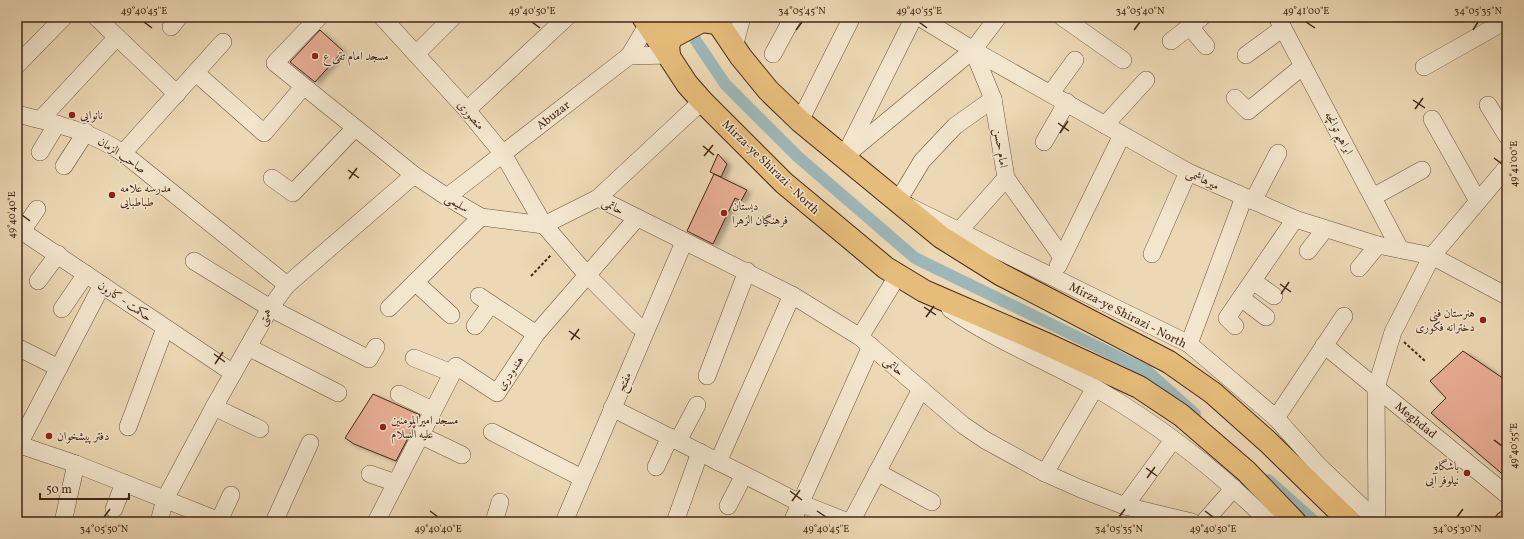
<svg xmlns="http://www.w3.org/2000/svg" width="1524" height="539" viewBox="0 0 1524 539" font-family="Vollkorn,Amiri,serif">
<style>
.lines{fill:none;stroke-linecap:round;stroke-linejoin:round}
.canal{stroke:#9db7b8;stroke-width:12}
.building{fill:#e8ad95;stroke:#432618;filter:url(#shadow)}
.minor-casing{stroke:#6d523f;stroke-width:18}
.major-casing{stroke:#432618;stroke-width:24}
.path{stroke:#432618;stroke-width:2;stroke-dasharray:3 2;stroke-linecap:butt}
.minor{stroke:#f3e6ce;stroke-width:17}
.major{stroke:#e6bc7a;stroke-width:22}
.ticks{fill:none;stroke:#432618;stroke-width:1.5}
.poi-dot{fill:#8f2418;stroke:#f3e6ce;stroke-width:1.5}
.labels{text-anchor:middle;stroke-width:3;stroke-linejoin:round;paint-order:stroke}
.poi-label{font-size:12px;fill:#432618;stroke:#f3e6ce;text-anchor:start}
.street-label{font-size:12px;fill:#432618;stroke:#f3e6ce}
.neatline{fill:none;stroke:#432618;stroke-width:1.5}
.ticks-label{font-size:10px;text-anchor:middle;fill:#432618}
</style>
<defs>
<filter id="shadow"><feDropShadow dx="4.5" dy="2.5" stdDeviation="2" flood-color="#0004"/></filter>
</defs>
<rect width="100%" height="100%" fill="#ecd8b4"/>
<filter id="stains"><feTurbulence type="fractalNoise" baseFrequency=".005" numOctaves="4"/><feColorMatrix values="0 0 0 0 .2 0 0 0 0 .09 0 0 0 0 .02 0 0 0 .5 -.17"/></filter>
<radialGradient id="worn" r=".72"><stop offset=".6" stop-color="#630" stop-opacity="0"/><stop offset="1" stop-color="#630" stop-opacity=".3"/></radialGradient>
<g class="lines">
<g class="canal">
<path d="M680,17L725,84L797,156L915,258L1147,371L1195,414"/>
<path d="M1268,480L1315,522"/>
</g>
</g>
<g class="building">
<path d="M320,30L343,51L315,82L290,62Z"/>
<path d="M718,154L727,164L721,177L710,172Z"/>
<path d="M714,174L747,190L741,201L735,198L713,244L687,231Z"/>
<path d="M1463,351L1507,381V478L1431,413L1446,398L1430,381Z"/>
<path d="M373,394L420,415L396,461L354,444L345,438Z"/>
</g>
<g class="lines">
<g class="minor-casing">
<g id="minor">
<path d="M96,17L177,94"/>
<path d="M319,17L275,63L414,175L447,197L481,217L544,225L588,276L638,326"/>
<path d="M382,17L467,110L503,154L544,225L598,198L702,101"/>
<path d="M919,17L973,50L1188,172L1295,219L1378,245L1432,256L1507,296"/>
<path d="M1062,17L1123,60"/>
<path d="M1277,17L1400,249"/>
<path d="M171,27L179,17"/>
<path d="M1190,27L1206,46"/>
<path d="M1171,41L1202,17"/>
<path d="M734,47L742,17"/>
<path d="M973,50L993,99L1006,178L1062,257"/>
<path d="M416,54L453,17"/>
<path d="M773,54L793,17"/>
<path d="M1246,55L1283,28"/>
<path d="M629,56L669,55"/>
<path d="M17,65L64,17"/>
<path d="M1424,67L1507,20"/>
<path d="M196,73L264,133L303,87"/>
<path d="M1051,93L1075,60"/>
<path d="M1235,98L1248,111L1303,66"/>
<path d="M993,99L955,126L922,161L898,201L1189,344L1276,418L1318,465L1378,522"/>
<path d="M1488,105L1507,136"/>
<path d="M467,110L567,17"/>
<path d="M17,114C57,124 88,130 123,153L287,285"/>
<path d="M41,119L117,37"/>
<path d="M1432,119L1478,201"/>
<path d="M800,121L852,17"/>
<path d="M1105,125L1146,80"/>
<path d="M1044,142L1067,102"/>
<path d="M847,151L914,17"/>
<path d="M40,152L57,124"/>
<path d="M123,153L223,42"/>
<path d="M845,156L973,50L998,17"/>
<path d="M64,166L86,132"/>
<path d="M272,178L293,193L355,128"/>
<path d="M447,197L629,56L648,24"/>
<path d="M1373,197L1422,170"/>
<path d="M598,198L792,295L860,337L963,425L985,440L1045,473L1081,489L1125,506L1192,522"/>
<path d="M1253,201L1278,153"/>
<path d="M17,228L233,373"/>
<path d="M22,231L37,209"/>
<path d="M959,231L1006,178"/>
<path d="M1308,251L1325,229"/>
<path d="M1152,254L1188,172"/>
<path d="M194,261L270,308L369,359L376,347"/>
<path d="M1058,266L1122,135"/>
<path d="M1359,268L1378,245"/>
<path d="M38,281L58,254"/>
<path d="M1253,281L1274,296"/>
<path d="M415,282L451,315"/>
<path d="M479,296L536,334"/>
<path d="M1241,298L1266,317"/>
<path d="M389,308L481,217"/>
<path d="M62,309L86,274"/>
<path d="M950,309C996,341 1048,361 1097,389C1159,425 1218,471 1269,522"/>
<path d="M475,326L491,304"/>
<path d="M1235,326L1227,318L1295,219"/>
<path d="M860,337L898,275"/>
<path d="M1189,344L1244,197"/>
<path d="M1324,345L1507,495"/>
<path d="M17,347L59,368"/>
<path d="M248,347L338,393"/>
<path d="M414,358L452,373"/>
<path d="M707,376L747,271"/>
<path d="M399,394L432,410"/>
<path d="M214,407L260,429"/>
<path d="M612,408L800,503L848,522"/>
<path d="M1276,418L1344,316"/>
<path d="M128,427L165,328"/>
<path d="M492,432L582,478"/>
<path d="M420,435L462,455"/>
<path d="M678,441L697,405"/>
<path d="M17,444L76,464L222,522"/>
<path d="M19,444L102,285"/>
<path d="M718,462L792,295"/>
<path d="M656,467L670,437"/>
<path d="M877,472L932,502"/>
<path d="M1045,473L1095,388"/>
<path d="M370,474L396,483"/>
<path d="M728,506L744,475"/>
<path d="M1125,506L1173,440"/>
<path d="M114,509L124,483"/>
<path d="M219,521L231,495"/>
<path d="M63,522L76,464"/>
<path d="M159,522L165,499L214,407L270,308L287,285L414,175"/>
<path d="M274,522L310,443"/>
<path d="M376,522L456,366L497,393L536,334L637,218"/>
<path d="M494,522L500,502"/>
<path d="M564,522L684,242"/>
<path d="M675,522L700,452"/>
<path d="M792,522L871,346"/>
<path d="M851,522L921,389"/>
<path d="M1204,522L1234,488"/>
<path d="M1377,522L1376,388L1393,332L1432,256L1507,167"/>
</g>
</g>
<g class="major-casing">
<g id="major">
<path d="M643,17L687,84L702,101L784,183L886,268L924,291L1044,343L1139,387L1181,415L1246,471L1295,522"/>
<path d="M714,17L741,57L768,90L800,121L941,237L1000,274L1169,362L1213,393L1268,442L1350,522"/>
<path d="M648,24L661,22L670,17"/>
<path d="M669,55L668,45L672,37L702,21L717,23"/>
<path d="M1506,522H1507"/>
</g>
</g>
<g class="path">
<path d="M531,276L551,255"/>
<path d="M1404,342L1425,361"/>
</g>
<use href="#minor" class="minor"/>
<use href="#major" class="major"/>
</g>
<path class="ticks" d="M144,22L152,28M532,22L540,28M919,22L927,28M1306,22L1315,28M796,30L802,22M1134,30L1140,22M1473,30L1478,22M1413,100L1425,108M1415,109L1423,98M1058,123L1069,131M1060,133L1068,121M703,146L714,155M704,156L713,145M1494,158L1502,164M348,170L359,178M349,179L357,168M22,215L30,221M1280,284L1291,292M1281,294L1289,282M924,307L936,315M926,317L934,306M569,331L580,339M571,340L579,329M214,354L225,362M215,364L223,352M1494,440L1502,446M1146,468L1157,476M1147,478L1155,467M790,491L802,500M792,501L800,490M430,511L438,517M817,511L826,517M1205,511L1213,517M104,517L110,509M1119,517L1125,509M1457,517L1463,509"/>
<g class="poi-dot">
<circle cx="315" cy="56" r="4"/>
<circle cx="72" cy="115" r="4"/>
<circle cx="112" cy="195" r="4"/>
<circle cx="724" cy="213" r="4"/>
<circle cx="1483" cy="320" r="4"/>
<circle cx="383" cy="427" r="4"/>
<circle cx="49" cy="436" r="4"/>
<circle cx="1467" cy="473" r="4"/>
</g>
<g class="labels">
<g class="poi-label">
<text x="323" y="60">مسجد امام تقی ع</text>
<text x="80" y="119">نانوایی</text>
<text x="120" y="192">مدرسه علامه<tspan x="120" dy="14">طباطبایی</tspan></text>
<text x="732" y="210">دبستان<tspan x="732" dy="14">فرهنگیان الزهرا</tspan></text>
<text x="1475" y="317" text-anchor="end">هنرستان فنی<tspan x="1475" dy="14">دخترانه فکوری</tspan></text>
<text x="391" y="424">مسجد امیرالمومنین<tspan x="391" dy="14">علیه السلام</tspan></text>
<text x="57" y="440">دفتر پیشخوان</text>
<text x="1459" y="470" text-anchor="end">باشگاه<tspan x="1459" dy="14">نیلوفر آبی</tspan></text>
</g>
<g class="street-label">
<text transform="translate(471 115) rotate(49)" y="4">منصوری</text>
<text transform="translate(553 115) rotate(-38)" y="4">Abuzar</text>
<text transform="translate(1339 133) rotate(62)" y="4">ابراهیم توانچه</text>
<text transform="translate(1001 148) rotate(81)" y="4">امام حسن</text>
<text transform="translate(122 155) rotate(34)" y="4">صاحب الزمان</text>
<text transform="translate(771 167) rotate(44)" y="4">Mirza-ye Shirazi - North</text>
<text transform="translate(1203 179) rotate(25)" y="4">میرهاشمی</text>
<text transform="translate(457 203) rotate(31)" y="4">سلیمی</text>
<text transform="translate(613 206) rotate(28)" y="4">حاتمی</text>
<text transform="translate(125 301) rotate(34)" y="4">حکمت - کارون</text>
<text transform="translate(1128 315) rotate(27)" y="4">Mirza-ye Shirazi - North</text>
<text transform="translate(265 317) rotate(-59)" y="4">همتی</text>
<text transform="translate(894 366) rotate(41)" y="4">حاتمی</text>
<text transform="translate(510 373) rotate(-56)" y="4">هندودری</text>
<text transform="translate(624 382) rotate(-67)" y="4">مفتح</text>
<text transform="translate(1416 420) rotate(39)" y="4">Meghdad</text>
</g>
</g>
<rect width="1524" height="539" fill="none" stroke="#ecd8b4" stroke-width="44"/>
<path d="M40 493v6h89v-6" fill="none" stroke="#432618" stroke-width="2"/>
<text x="46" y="493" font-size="12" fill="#432618" stroke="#f3e6ce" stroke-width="3" paint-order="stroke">50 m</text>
<rect x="22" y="22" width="1480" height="495" class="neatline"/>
<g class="ticks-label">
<text x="144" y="14">49°40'45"E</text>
<text x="532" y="14">49°40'50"E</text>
<text x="802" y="14">34°05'45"N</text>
<text x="919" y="14">49°40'55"E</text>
<text x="1140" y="14">34°05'40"N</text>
<text x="1306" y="14">49°41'00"E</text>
<text x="1478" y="14">34°05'35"N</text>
<text transform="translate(1513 164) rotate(-90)" y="4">49°41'00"E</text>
<text transform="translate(11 215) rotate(-90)" y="4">49°40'40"E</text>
<text transform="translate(1513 446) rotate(-90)" y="4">49°40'55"E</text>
<text x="104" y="532">34°05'50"N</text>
<text x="438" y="532">49°40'40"E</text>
<text x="826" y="532">49°40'45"E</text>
<text x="1119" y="532">34°05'35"N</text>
<text x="1213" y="532">49°40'50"E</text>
<text x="1457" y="532">34°05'30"N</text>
</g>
<rect width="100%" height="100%" filter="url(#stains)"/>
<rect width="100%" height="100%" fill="url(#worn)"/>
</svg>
